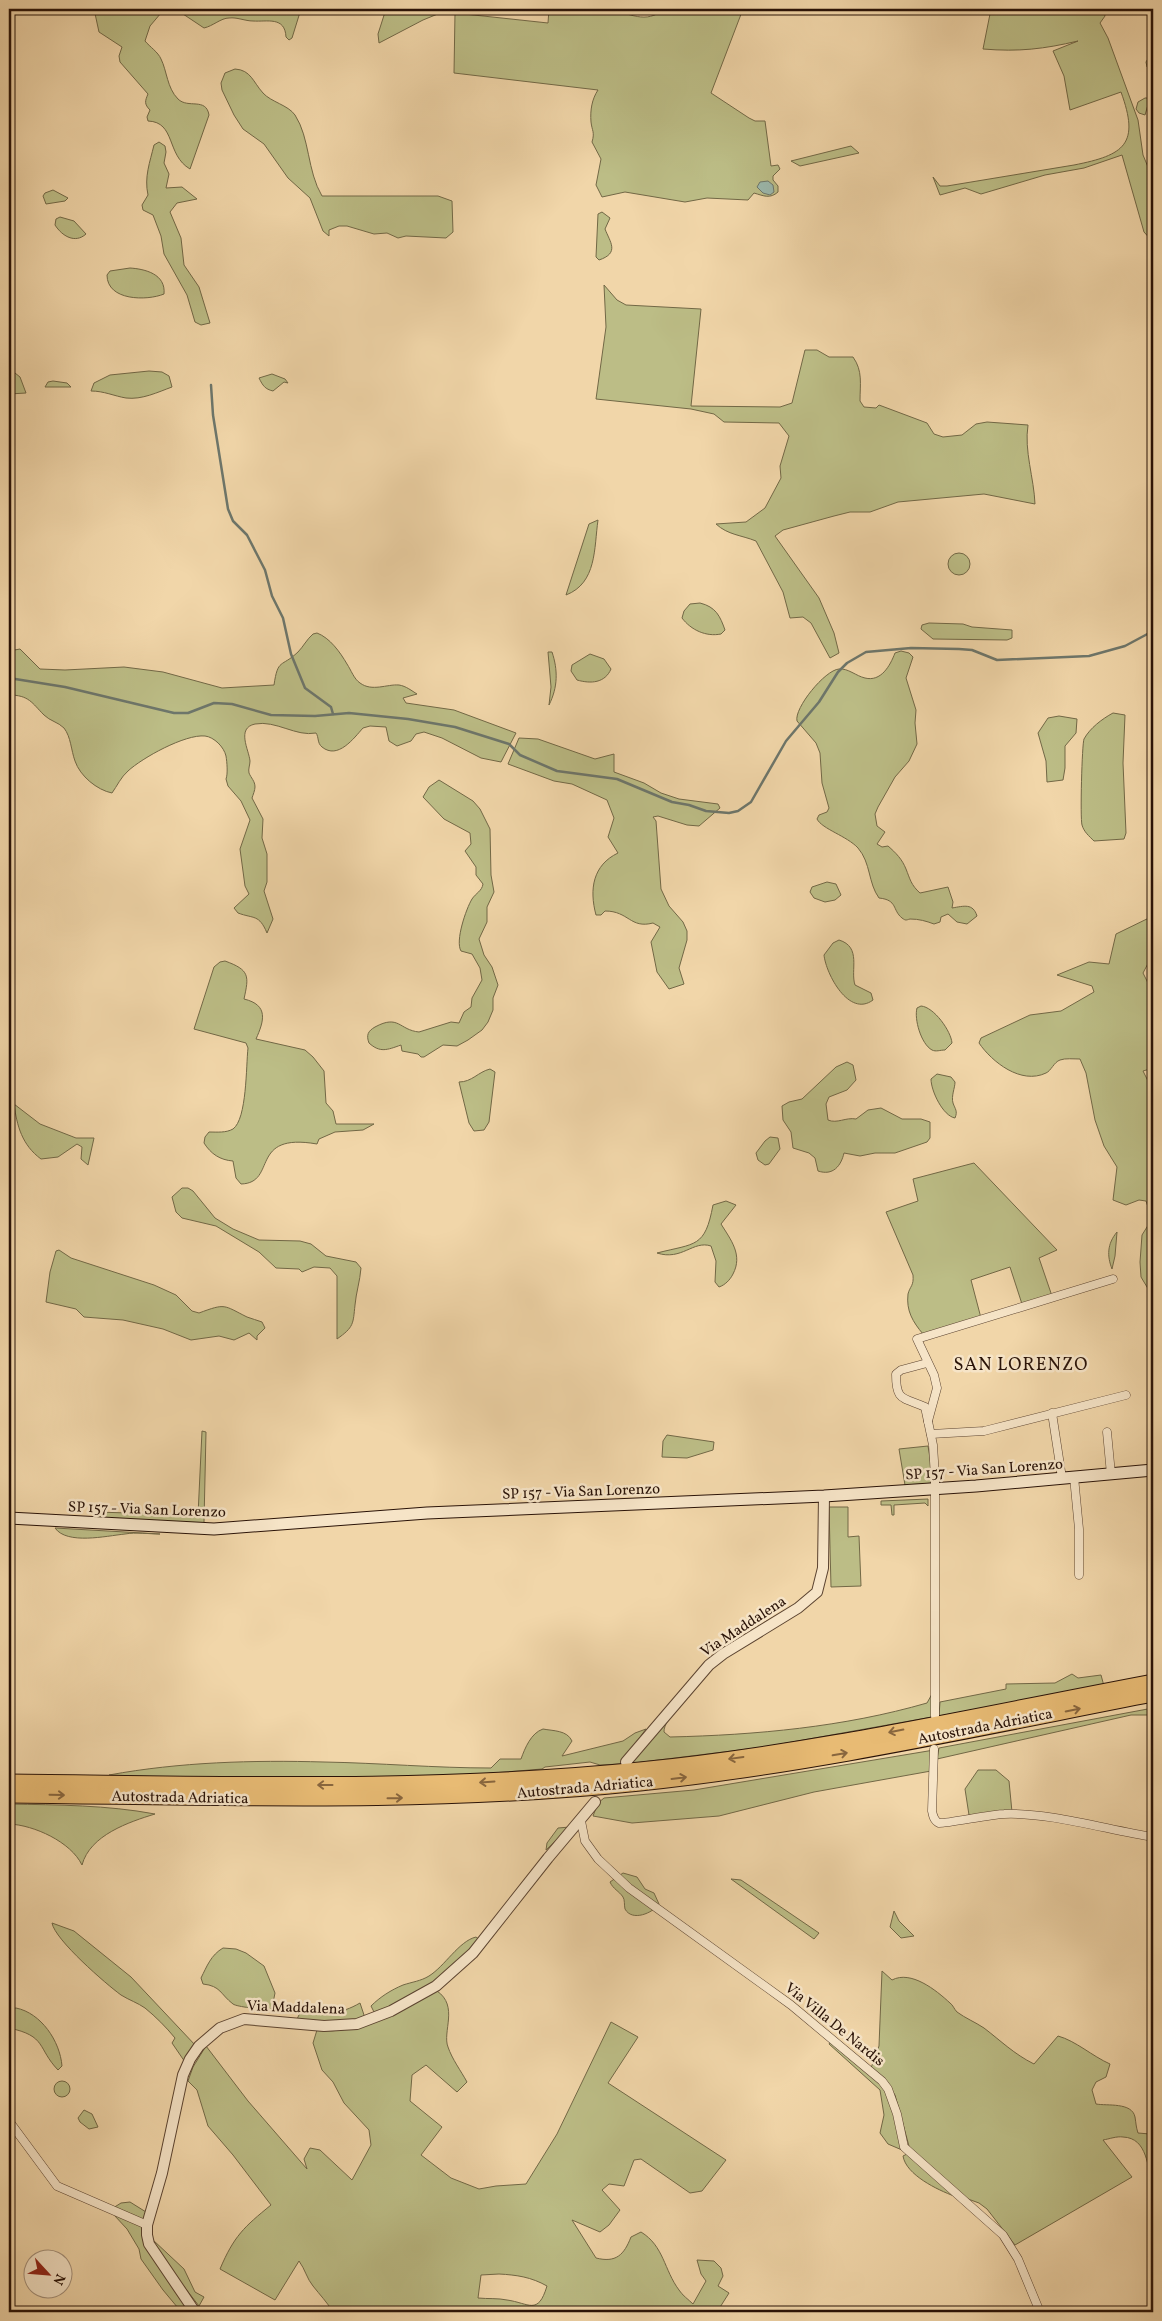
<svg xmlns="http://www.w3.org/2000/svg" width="1162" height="2321" viewBox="0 0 1162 2321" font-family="Vollkorn,serif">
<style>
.green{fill:#bcbd86;stroke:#726846;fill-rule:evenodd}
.water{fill:#9bb8ad;stroke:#6d766b}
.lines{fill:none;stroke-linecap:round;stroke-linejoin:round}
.stream{stroke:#6d766b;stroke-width:2.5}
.minor-casing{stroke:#5b4330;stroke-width:9}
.tertiary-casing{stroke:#5b4330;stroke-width:12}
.secondary-casing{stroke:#291207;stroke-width:13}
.motorway-casing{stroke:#291207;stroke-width:17}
.minor{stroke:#f6e4c7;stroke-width:8}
.tertiary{stroke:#f6e4c7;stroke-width:10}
.secondary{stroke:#f6e4c7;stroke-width:11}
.motorway{stroke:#e8bb74;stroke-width:15}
.oneway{stroke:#88663e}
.labels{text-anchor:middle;stroke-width:5;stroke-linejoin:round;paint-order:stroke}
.street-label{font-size:15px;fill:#291207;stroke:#f6e4c7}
.quarter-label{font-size:18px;letter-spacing:1px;fill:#291207;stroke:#f6e4c7}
</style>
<rect width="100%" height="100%" fill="#f1d6a9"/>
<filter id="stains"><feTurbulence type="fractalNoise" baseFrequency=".004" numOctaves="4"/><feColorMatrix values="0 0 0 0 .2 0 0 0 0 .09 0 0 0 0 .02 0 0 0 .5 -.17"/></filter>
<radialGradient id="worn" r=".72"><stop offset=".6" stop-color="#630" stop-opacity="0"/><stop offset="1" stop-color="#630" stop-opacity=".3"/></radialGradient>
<g class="green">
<path d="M94,9H162L161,13L150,26L145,41C150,47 158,52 161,59C167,71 167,88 178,99C188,109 206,97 209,115L190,169C166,155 176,122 148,121L147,117L150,110C144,104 145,101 148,94L120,62L119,56L122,47L99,32Z"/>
<path d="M180,9H301L292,38L289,40L286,37C285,16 267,22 253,21C245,21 237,17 229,18C221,18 213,26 204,28L183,14Z"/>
<path d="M386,9H450L423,20L379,43L378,34Z"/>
<path d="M549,9C568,9 591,5 609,9C629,13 646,25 664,9H743L711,93L749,118L755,121H765L771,166L778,165L780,169L773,176V180L778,186V192C770,199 764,196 754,193L748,200L707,198L685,202L625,192L602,197L596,185L601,159L592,142C595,132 592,131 591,122C590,110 592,99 598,90L454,73L455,13L548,23Z"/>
<path d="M991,9H1104L1105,16L1100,23L1108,38L1138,120L1143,155L1153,179V242L1144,232L1122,155L1084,168L1045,175L981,194L965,188L940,195L933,177L940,186H947L1074,165C1125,155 1140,144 1121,92L1070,110L1064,76L1053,51L1078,41C1044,49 1019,52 983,49Z"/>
<path d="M1153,50V69L1147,67L1146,62Z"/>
<path d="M235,69C251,70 253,82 263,93C271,102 288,105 295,115C310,138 307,171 322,196H438L452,201L453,232L446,238L406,236L398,238L387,233L374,234L347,226H339L329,230V236L323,231L310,198L288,178L264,144L243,129L234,115L222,90L221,83L225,73Z"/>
<path d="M1145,98H1150L1145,115L1139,113L1136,109L1138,102Z"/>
<path d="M159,142L165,146L166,152L164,163L169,174L166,188L182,187L197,199L177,203L170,212L181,238L184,265L199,287L210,323L201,325L195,322L187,295L164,254L161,236L153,215L143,210L142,205L148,195C144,177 150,162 154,145Z"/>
<path d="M851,146L859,153L800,166L791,161Z"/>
<path d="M53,190L68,198L65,201L46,204L43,196L45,193Z"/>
<path d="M602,212L610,218L605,229C610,242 620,253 599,260L596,257L598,214Z"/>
<path d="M60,217L74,221L86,234C75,244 62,236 55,225L56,219Z"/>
<path d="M130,268C145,269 166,274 164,294C147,301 107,301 107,275L110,271Z"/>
<path d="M604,285L617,300L626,305L701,309L691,406L780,407L792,403L805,350H817L829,357H853C863,371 860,384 860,401L864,407L876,408L879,405L927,423L934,434L943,437L962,435L976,424L987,422L1028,425C1024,451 1034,478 1035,504L984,494L898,502L870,512H850L834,516L783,530L775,536L819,598L834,633L839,653L830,658L811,623L803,617L790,618L783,592L756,541C741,535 728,535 716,524L746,522L765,508L781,478L780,466L789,436L779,423L724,422L714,414L691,409L596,399L606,327Z"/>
<path d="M149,371L162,372L169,376L172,387C158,392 142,400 126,398C114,396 104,391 91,391L94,383L110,375Z"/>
<path d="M15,373L20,377L26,393L9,394V375Z"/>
<path d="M272,374L285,379L288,383L284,382L273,391C265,389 263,386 259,378Z"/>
<path d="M53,381L67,383L71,387H45L48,382Z"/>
<path d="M598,520C594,548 597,583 566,595L589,524Z"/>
<circle cx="959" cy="564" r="11"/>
<path d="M700,603C716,607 720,616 725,630L721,634C706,637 691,630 682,618L684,611L690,604Z"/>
<path d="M929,623L963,624L972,627L1012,630V638L1007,640L933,639L921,629L922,625Z"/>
<path d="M317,633C330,638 340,652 347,664C351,670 354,679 360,683C372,692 387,684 399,685C406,686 412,691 417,694L403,698L406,703L454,710L516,733L501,762L481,758L442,738L424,732L416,734L411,741L397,746L389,741L386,727L370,726L363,728C354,738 338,760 322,747C317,743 319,737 316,733C296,737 276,720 255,724C236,728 249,750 250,761C250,765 248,769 249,773C251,778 255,781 255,787C255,790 253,795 252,798L263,819L262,838L267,854V882L264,891L273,919L267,933C259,914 254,919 238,913L234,908L249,894L245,886L240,849L250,820L241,801L228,786L226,779C228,774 227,762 226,756C224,747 214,737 205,736C185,734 142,758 128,771C121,777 117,786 112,793C97,790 80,776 75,761C71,750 71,737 64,728C58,722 50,721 44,715C32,703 29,695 9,695V651L20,649L40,669L65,670L124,667L163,672L222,688L274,685C278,658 281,668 298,652C303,647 307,639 313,634Z"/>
<path d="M901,651L909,653L913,657L906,678L916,710L915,723L917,744L909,761L895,777L878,807L875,814L877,826L885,832L877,844L882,847L888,846C896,853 902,859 906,869C910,879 911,885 920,893L948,887L953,902L952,908C964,906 973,903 977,916L967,924L957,922L948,914L941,917L940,922L934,924C926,921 919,919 910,919C906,920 906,921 902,918C892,910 898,900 879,898C868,883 871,863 858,848C847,836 822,829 817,819L819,815L827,812L829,808L822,783L820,753L816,743L797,721C794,708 825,670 839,669C848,668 856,676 865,678C881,682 890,666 895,653Z"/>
<path d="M548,652H552C558,670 558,687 549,705L551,687Z"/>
<path d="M590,654L604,659L611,669C605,683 591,684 577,680L571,671L572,665Z"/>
<path d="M1113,713L1125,715L1123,763L1126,833L1124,839L1094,841C1089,836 1084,832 1082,825C1080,818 1082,744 1084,739C1090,728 1102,719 1113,713Z"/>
<path d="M1059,716L1077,719L1076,733L1065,746V768L1063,780L1047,782L1046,761L1038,733L1048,718Z"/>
<path d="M519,738L538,739L595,759L614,754V772L644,783L661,793L679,799L718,804L720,808L699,826L687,825L658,816L653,817L656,821L661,889L669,906L683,922L687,931V940L679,968L684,984L669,989L657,972L651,942L660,927L653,923C630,929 629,911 605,911L601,915H596C589,889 593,865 618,853L608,837L614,818L607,800L572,784L554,781L508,764Z"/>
<path d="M439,780L473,801L480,809L490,829L491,875L494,892L487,907V922L479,939L484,955L492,967L498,985L493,998V1010L488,1022L482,1030L468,1040L457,1046L443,1045L424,1057H421L418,1054L402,1051L401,1045C387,1050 380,1053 369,1043C366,1035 368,1031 375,1027C399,1014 399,1030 419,1032L451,1022L459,1023L464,1012L471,1007L472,998L482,980L480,968L472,954L461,951C455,941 466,909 472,899C476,893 482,891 483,884L476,875V867L465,851L471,844L470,833L444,819L423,797L429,787Z"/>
<path d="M827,882L836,884L841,895L835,900L825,902L814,898L810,892L812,887Z"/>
<path d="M1153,916V954L1143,973L1153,993V1068L1143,1071L1153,1091V1338L1150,1292L1141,1277L1140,1262L1142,1235L1152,1219L1146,1201L1139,1200L1126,1205L1113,1200L1117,1167L1104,1146L1095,1120L1086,1073L1080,1059C1074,1059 1065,1058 1060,1060C1054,1062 1051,1071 1046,1073C1021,1085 992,1062 979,1043L981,1038L1030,1015L1061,1011L1094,992L1092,986L1057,975L1089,962L1109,964L1116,934Z"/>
<path d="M839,940C862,947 850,970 855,985L871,993L873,1000C849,1018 826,974 824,955L833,943Z"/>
<path d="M225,961C250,970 249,976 244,999C269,1005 264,1021 256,1039L305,1050L313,1057L324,1071L326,1103L333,1111L336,1124H374L363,1130L335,1132L319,1139L317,1144C248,1132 278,1183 241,1184L236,1178L233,1161C220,1160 211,1154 204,1143L205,1137L209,1132C217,1132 226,1133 233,1129C247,1119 246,1066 248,1048L246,1043L194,1029L214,967L220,962Z"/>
<path d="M921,1006C934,1007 951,1031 952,1043L945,1050C940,1050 936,1052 932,1050C921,1044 914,1019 917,1008Z"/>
<path d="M847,1062L853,1065L856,1080L847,1090L829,1097L826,1104L828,1120C837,1124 846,1117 856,1119L868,1110L881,1108L902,1119H921L930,1122V1138L927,1142L895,1153H875L860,1156L844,1153C841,1166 833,1176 818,1171L815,1158L809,1153L793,1148L791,1132L783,1120L782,1106L789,1102L802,1099L836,1067Z"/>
<path d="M490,1069L495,1072L489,1122L484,1130L474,1131L469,1123L459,1082C472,1082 478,1072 490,1069Z"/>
<path d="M937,1074L951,1077L955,1082C955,1088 951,1096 953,1103C955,1109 958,1111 955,1118C943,1116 931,1091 931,1079Z"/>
<path d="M14,1104L40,1124L76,1138H94L88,1165L81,1159L82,1147L77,1144L58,1157L41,1159C22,1145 17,1126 14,1104Z"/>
<path d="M770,1137L778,1138L780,1149L769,1164L765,1165L758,1160L756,1153L765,1141Z"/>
<path d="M974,1163L1057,1250L1039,1258L1052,1296L1022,1304L1010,1267L971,1280L981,1318L923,1334C913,1322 906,1311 908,1294C910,1286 914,1286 913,1275L886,1212L918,1201L913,1179Z"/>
<path d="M182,1188H188L193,1191L215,1218L233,1229L259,1240L300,1241L311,1244L326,1256L356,1262L361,1268C360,1281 356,1293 355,1305C353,1324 354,1327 337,1339V1276L330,1268L314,1267L302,1272L299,1269L276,1268L259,1252L216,1226L182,1218L176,1212L172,1197Z"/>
<path d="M726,1201L736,1205L721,1224C731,1240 743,1255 733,1274C730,1280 725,1285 719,1287L715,1282L716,1261L711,1246C693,1240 682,1261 657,1253C696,1243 705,1248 713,1205Z"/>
<path d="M1117,1232L1115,1256L1112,1269C1107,1256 1107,1244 1117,1232Z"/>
<path d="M59,1250L71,1258L154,1285L176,1295L192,1311L199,1313C226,1303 223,1305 247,1317C252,1319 257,1320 262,1322L265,1328L257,1336V1340L249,1333L234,1340L219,1336L191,1340L163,1329L123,1320L84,1317L76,1309L46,1302L50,1272L56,1251Z"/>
<path d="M202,1431L206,1432L204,1522L202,1524L92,1520L95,1512L198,1515Z"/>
<path d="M667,1435L714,1442L713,1450L687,1458L662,1457L663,1441Z"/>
<path d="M928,1446L934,1483L905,1485L899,1449Z"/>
<path d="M928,1499V1506L925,1503L894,1505V1515H892L891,1505H881V1501Z"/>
<path d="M829,1507H848V1537L859,1536L861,1586L831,1587Z"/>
<path d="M55,1528L160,1534C149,1534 136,1532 125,1534C106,1536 67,1545 55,1528Z"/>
<path d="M1072,1674L1078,1678L1101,1675L1104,1686L939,1716L940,1702L1006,1689V1684L1055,1683Z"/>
<path d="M706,1675C696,1687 663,1718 664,1732L670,1737C756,1735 844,1727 927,1703L932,1694V1717L764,1747L626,1764Z"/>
<path d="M1153,1708V1715H1131L937,1759L939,1748Z"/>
<path d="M543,1729C553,1731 567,1730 572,1741L562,1756L623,1741L635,1733L646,1729L620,1764L600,1765L590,1762L545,1767L542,1769L444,1777L194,1778L109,1775C180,1762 253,1760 324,1762C380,1763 435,1768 491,1768L500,1759H521C525,1748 531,1733 543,1729Z"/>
<path d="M934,1750L931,1771L814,1792L719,1816L632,1823L593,1816L598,1803L604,1798L694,1790Z"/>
<path d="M978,1770H996L1009,1781L1012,1812L969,1815L965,1789Z"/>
<path d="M9,1804C58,1805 107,1805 155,1814C129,1822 90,1835 82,1865C71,1842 34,1825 9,1824Z"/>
<path d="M570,1827L546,1850L547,1843L558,1828Z"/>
<path d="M623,1873L637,1877L645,1889L654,1893L659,1904C653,1913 632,1922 625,1909C624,1905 625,1900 623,1897C619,1891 613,1889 610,1882Z"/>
<path d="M731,1879L741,1880L819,1933L814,1939Z"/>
<path d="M894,1911L899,1921L914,1936L901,1938L890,1927Z"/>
<path d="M52,1923L74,1931L131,1977L196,2046L185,2062L172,2043L175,2038C166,2027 156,2017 145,2008C138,2003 129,2000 121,1995C106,1984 55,1940 52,1923Z"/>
<path d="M476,1937L480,1940L435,1986L375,2014L371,2006C380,1997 391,1990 403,1985C412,1982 421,1981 429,1976C445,1966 459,1941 476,1937Z"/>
<path d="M223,1948L236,1949L246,1953L264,1966L275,1993L272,2008L269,2010C261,2009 237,2007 233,2004C220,1994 221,1986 203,1984L201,1978C207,1966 211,1955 223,1948Z"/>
<path d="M882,1971L892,1980C911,1970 936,1990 950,2003C953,2005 954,2009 957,2012C965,2018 975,2022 984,2028C1001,2041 1014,2054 1034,2064L1058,2036C1076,2041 1092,2056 1110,2064L1106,2077L1096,2082L1092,2090L1096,2104C1107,2106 1132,2102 1135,2117C1136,2123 1136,2127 1138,2133L1150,2134L1153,2138V2185C1147,2168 1148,2138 1123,2137C1117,2136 1109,2139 1103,2140L1132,2177L1015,2245L987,2209L979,2203L968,2199L920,2158L909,2146L895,2095L883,2078L871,2068L879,2046Z"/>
<path d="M437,1991C459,2006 442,2032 448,2047C452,2059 461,2071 467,2082L457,2092L426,2065L412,2075L410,2101L442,2127L421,2155L451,2178L479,2189L496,2186L526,2184L557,2134L611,2022L638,2037L608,2083L726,2160L702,2191L690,2193L641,2159L634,2160L624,2186L609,2184L602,2190L620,2210L609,2225L600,2232L572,2220L596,2258C616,2263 624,2255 631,2237L641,2232C664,2246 664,2270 679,2290C682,2295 689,2300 693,2304L706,2281L701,2274L697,2260L714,2261L721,2268L723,2276L718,2286L729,2293L717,2312H333C327,2302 320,2295 313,2286C307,2279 305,2269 299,2261L275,2300L220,2269C234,2236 244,2227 271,2205L233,2155L208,2126L197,2090L188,2081L193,2067L206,2046L248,2101L307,2169L304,2159L310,2148L320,2150L352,2180L371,2145L369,2130L344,2103L333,2082L322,2070L313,2043L317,2030C359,2036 400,2008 437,1991ZM499,2274C517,2275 531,2277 547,2286C538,2316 529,2303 507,2300C498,2298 488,2299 478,2298L481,2275Z"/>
<path d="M306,2001C323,2017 341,2014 360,2003L365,2018L339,2023L297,2019Z"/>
<path d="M16,2008C41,2013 60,2041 62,2066L58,2070C37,2048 47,2036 9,2028V2009Z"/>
<path d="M831,2041C846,2054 867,2066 879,2081C894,2099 898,2128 902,2150L888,2144L880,2133L884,2115L880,2090L829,2044Z"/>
<circle cx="62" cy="2089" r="8"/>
<path d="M84,2110L92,2114L98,2127L89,2129L80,2122L78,2118Z"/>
<path d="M907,2154L954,2196C938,2190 906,2175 903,2156Z"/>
<path d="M130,2202L146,2212L144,2232L189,2310L178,2308L163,2290L141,2259L139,2249L127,2229L114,2215L113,2208L121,2203Z"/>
<path d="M153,2240L184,2269L195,2292L204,2297L199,2306L158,2253Z"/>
</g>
<path class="water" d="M768,181L773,185L774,192L770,195L763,193L757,187L760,182Z"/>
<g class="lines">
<g class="stream">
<path d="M211,385L213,415L228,509L233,521L247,535L265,570L272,596L283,618L291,654L305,688L331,707L333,714"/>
<path d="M9,678L65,687L174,713H188L214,703L232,704L271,715L315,716L349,713L408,719L455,727L509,744L520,755L557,771L617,779L672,802L689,805L706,811L729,813L738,811L751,802L786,741L819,702L838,672L847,663L866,652L911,648L959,649L972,650L997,660L1089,656L1125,646L1153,631"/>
</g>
<g class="minor-casing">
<g id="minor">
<path d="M927,1363L901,1370L896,1374C896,1401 902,1397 925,1407L933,1445L935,1477V1716"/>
<path d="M1052,1413L1062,1478"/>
<path d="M928,1421L937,1388L934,1375L917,1339L1113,1279"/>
<path d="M1107,1432L1111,1474"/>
<path d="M931,1434L984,1431L1126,1395"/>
<path d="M1074,1477L1079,1529V1575"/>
<path d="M934,1749L932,1811C933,1816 934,1821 939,1823C944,1824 993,1814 1004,1814C1049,1812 1108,1830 1153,1837"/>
<path d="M581,1821L585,1841L598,1859L629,1888L791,2005L882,2081L888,2089L897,2114L904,2147L1003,2235L1018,2259L1040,2312"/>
<path d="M9,2121L57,2186L147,2225"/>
</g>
</g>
<g class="tertiary-casing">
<g id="tertiary">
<path d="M626,1762L709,1665L723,1654L798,1608L817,1592L823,1568L824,1496"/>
<path d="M195,2312L149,2244L147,2235V2225L162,2173L183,2075L190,2059L199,2046L220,2028L244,2019L324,2026L357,2024L391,2011L436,1986L473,1953L548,1858L595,1802"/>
</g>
</g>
<g class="secondary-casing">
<path id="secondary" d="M9,1518L214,1529L427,1513L824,1496L976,1486L1153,1470"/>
</g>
<g class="motorway-casing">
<g id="motorway">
<path d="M9,1782C220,1784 429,1791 640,1770C812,1753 983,1714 1153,1682"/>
<path d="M9,1795C219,1797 430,1805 640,1783C812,1765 983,1727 1153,1694"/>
</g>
</g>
<use href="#minor" class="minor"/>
<use href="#tertiary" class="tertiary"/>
<use href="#secondary" class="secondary"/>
<use href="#motorway" class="motorway"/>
</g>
<defs><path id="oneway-shaft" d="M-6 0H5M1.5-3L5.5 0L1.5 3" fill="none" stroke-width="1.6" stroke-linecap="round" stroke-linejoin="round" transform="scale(1.25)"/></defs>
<g class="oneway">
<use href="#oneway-shaft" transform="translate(1073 1710) rotate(-11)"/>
<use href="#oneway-shaft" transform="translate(896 1731) rotate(169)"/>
<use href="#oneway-shaft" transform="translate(840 1754) rotate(-10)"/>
<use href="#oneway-shaft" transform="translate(736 1758) rotate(172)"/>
<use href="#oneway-shaft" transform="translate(679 1778) rotate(-7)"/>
<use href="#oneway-shaft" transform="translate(487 1782) rotate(176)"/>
<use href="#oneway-shaft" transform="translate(325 1785) rotate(180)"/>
<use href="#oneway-shaft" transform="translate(57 1795) rotate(1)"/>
<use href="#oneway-shaft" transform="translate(395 1798) rotate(-1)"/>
</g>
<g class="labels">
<g class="street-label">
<text transform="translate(984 1469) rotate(-4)" y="5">SP 157 - Via San Lorenzo</text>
<text transform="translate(581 1491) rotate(-2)" y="5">SP 157 - Via San Lorenzo</text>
<text transform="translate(147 1509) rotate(2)" y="5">SP 157 - Via San Lorenzo</text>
<text transform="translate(743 1626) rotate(-33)" y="5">Via Maddalena</text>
<text transform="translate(985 1726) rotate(-11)" y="5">Autostrada Adriatica</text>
<text transform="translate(585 1787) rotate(-5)" y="5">Autostrada Adriatica</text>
<text transform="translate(180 1797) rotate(1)" y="5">Autostrada Adriatica</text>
<text transform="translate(296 2007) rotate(2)" y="5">Via Maddalena</text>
<text transform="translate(835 2024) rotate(39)" y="5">Via Villa De Nardis</text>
</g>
<g class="quarter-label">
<text x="1021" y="1370">SAN LORENZO</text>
</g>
</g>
<rect width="1162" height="2321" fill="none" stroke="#f1d6a9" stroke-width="30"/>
<rect x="10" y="10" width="1142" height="2301" fill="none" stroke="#291207" stroke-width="2.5"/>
<rect x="15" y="15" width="1132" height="2291" fill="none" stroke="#291207"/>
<g transform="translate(48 2274) rotate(116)"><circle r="24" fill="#f6e4c7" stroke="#a4907a"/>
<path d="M0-4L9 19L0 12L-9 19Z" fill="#8f2418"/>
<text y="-8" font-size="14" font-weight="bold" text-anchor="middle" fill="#291207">N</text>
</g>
<rect width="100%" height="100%" filter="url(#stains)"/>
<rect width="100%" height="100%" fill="url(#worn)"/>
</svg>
